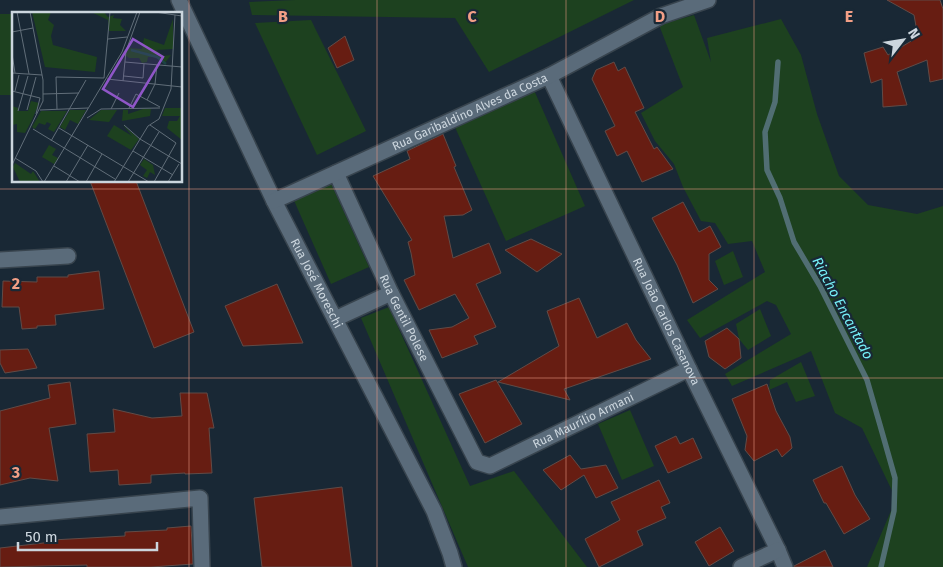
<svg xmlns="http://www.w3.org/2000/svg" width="943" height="567" viewBox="0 0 943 567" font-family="'Fira Sans',sans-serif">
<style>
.green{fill:#1d411f}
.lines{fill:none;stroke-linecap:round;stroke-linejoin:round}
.stream{stroke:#516e73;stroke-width:5.5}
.building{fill:#671d12;stroke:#614b47}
.minor-casing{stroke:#38444e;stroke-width:18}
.minor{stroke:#5a6b7a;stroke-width:15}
.grid{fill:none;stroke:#f39f86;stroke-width:1;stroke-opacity:0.55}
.labels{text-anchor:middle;stroke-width:4.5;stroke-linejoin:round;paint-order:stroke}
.street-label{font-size:12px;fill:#ccd6de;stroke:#192835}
.water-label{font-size:14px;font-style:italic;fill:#76f1f9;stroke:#192835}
.inset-river{fill:none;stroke:#1c4245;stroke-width:2.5}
.inset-road{fill:none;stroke:#616e79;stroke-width:1}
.view{fill:#8f56c7;fill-opacity:0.15;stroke:#8f56c7;stroke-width:2.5}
.inset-edge{fill:none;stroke:#ccd6de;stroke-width:2.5}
.grid-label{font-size:16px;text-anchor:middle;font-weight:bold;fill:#f39f86;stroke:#192835;stroke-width:4.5;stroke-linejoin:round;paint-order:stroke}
</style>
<rect width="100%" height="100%" fill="#192835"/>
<g class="green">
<path d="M295,0H634L489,72L455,18L252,15L249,2Z"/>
<path d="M0,14H14L13,95H0Z"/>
<path d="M694,15L711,62L707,38L781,19L801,55L817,114L839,176L868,205L917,214L943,206V567H867L896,499L862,428L835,413L811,351L799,357L732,386L725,374L791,334L776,305L767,301L700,338L687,320L765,272L752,241L728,244L715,223L701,221L683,187L674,164L655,141L641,113L683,87L659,25Z"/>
<path d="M311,20L366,131L317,155L255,23Z"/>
<path d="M534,90L585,206L506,241L454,125Z"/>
<path d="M329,179L369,267L331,284L292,196Z"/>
<path d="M733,251L743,277L724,285L715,261Z"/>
<path d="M389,307L470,486L514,471L587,567H468L361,318Z"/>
<path d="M760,309L771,336L748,350L739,339L736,324Z"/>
<path d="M801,362L815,396L796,402L787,382L769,390L770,380Z"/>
<path d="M630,410L654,466L622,480L598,424Z"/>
</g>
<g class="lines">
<path class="stream" d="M778,62L775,102L765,132L767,170L780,198L794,242L820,286L867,380L880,425L895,478L894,511L881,567"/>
</g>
<g class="building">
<path d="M887,0H940L943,9V79L930,82L927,60L897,72L907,105L883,107L882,79L871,83L864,53L883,47L888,55L918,37L914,15Z"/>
<path d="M345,36L354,60L337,68L328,48Z"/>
<path d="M614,62L618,71L625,67L644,108L635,112L654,149L657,147L673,169L642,182L627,151L617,156L605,131L615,126L592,79L596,70Z"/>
<path d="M443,134L456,166L454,167L472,210L463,215L444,216L453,258L489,243L501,273L476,284L496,327L474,336L478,344L442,358L429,330L452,327L469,318L455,294L419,310L404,280L415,275L411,253L408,242L412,240L373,176L410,159L407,151Z"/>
<path d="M90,181H136L194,332L154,348Z"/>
<path d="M683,202L699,232L710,226L721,247L709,254V280L718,289L693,303L677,265L652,218Z"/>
<path d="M531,239L562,254L537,272L505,250Z"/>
<path d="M99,271L104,309L55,315L56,325L37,326V328L22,329L19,307H2L3,281L37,282V277H68V275Z"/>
<path d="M277,284L303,343L243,346L225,306Z"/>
<path d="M579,298L597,338L627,323L636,340L651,359L564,389L570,400L498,382L559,346L547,311Z"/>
<path d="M727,328L739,339L741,358L725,369L709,357L705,341Z"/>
<path d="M28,349L37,368L5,373L0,363V350Z"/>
<path d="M496,380L522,424L485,443L459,394Z"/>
<path d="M70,382L76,424L49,428L58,481L30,478L0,485V411L50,398L48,385Z"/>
<path d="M767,384L776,411L790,437L792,448L782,457L777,449L754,461L745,450L747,436L732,399Z"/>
<path d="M180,393H207L214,428H209L212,473L185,474V473L151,475V483L119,485L118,470L90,472L87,434L115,432L113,409L152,418L182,416Z"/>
<path d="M676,436L680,444L693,438L702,458L668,473L655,446Z"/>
<path d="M570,455L581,469L606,465L618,488L596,498L584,475L561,490L543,470Z"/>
<path d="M842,466L855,495L870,519L844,534L826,503H824L813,480Z"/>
<path d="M659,480L670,503L661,507L666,518L637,531L643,545L599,567L585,539L620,520L611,502Z"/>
<path d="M342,487L352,567H262L254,498Z"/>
<path d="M191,526L193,564L151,567H87V565L0,567V548L52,542V540L125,536V532L167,530V528Z"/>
<path d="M720,527L734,551L709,566L695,542Z"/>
<path d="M825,550L833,567H794V566Z"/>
</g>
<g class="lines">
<g class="minor-casing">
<g id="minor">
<path id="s1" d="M179,0L274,201L434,511L450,553L454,567"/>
<path id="s2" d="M549,76L689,369L778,550L785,567"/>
<path id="s3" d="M336,173L391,293L477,462L490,466L689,369"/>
<path id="s4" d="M274,201L549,76L661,16L708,0"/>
<path d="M0,260L68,256"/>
<path d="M335,319L391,293"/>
<path d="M0,517L200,498L202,567"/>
<path d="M741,567L778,550"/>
</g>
</g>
<use href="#minor" class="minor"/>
</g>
<path class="grid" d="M189,0V567M377,0V567M566,0V567M754,0V567M0,189H943M0,378H943"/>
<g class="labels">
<g class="street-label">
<text dy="4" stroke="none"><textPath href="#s4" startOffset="215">Rua Garibaldino Alves da Costa</textPath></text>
<text dy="4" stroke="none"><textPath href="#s1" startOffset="315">Rua José Moreschi</textPath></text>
<text dy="4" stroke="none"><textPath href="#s3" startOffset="160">Rua Gentil Polese</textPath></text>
<text dy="4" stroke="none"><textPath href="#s2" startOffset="272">Rua João Carlos Casanova</textPath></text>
<text dy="4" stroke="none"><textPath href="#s3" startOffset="439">Rua Maurílio Armani</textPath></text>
</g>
<g class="water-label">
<text transform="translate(843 308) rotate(62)" y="5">Riacho Encantado</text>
</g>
</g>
<g transform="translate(12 12)">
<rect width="170" height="170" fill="#192835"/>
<path d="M20,0H39L36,8L42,13L39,24L41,33L85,45L83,60L33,55ZM79,0H92L96,5L102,3L101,6L110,7L108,13L114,19H97L96,8ZM161,7V37L144,38L151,44L159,43L152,52L146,45H136L135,50L130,51L127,46H117L113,43L117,36L130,37L132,26L152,33ZM19,89L27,91L20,108L13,121L5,120V112L0,113V94L6,96V99H16ZM153,96H170V128L155,116L157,109H165L168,104H150ZM131,97H139L138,104L110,109L111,98H116V102ZM58,98H74L66,112L58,108L53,118L48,115ZM89,98H105L97,110L77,108ZM29,99H55L42,120L36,117L39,112L35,110L33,113L27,111L23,117L20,115ZM102,113L120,124L111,113L127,127L119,138L95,124ZM37,133L44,137L40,143L46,146L42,152L30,145ZM132,147L141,153L143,163L138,160L135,166L131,164L135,158L128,153ZM3,151L19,162L21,159L28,170H8L1,155Z" fill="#1d411f"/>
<path class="inset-river" d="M119,38L145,45L154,52"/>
<path class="inset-road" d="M5,0L17,62M143,0L170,4M0,20L21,16M96,27L115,25M0,42L3,61M113,50L170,55M0,61L30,63M112,64L131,66L132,52M95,67L170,75M111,69L114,39L128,0M0,79L28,86L24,102M3,79L7,63M31,82L67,81M135,88L143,72L145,53M117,96L124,82L148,95M45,97L44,65L92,66L98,0M99,97L107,81M15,98L24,65M28,98L76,96M6,99L16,64M75,106L89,97L148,96M112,113L128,127L170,152M138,113L164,131L142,170M47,116L137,170M21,117L103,167M39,129L74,68M121,139L161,163M3,146L24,159L31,170M0,153L31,89V68L18,0M42,154L68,170M32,170L110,40L125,0M54,170L76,133M74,170L90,142M102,170L136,114L147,107L159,77L163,3M116,170L147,120M156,170L167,152"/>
<path class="view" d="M121,27L151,45L121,95L91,77Z"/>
<rect width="170" height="170" class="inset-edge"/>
</g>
<g class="grid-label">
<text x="283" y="22">B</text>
<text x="472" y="22">C</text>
<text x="660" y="22">D</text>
<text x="849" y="22">E</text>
<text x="16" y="289">2</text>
<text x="16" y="478">3</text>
</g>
<g transform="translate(903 40) rotate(59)" stroke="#192835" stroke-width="4" paint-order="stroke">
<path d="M0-4L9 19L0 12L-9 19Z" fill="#ccd6de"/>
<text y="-8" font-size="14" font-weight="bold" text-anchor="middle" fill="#ccd6de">N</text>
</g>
<path d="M18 542v8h139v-8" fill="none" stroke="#ccd6de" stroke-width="2.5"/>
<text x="25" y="542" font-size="15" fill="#ccd6de" stroke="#192835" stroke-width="4" paint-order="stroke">50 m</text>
</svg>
